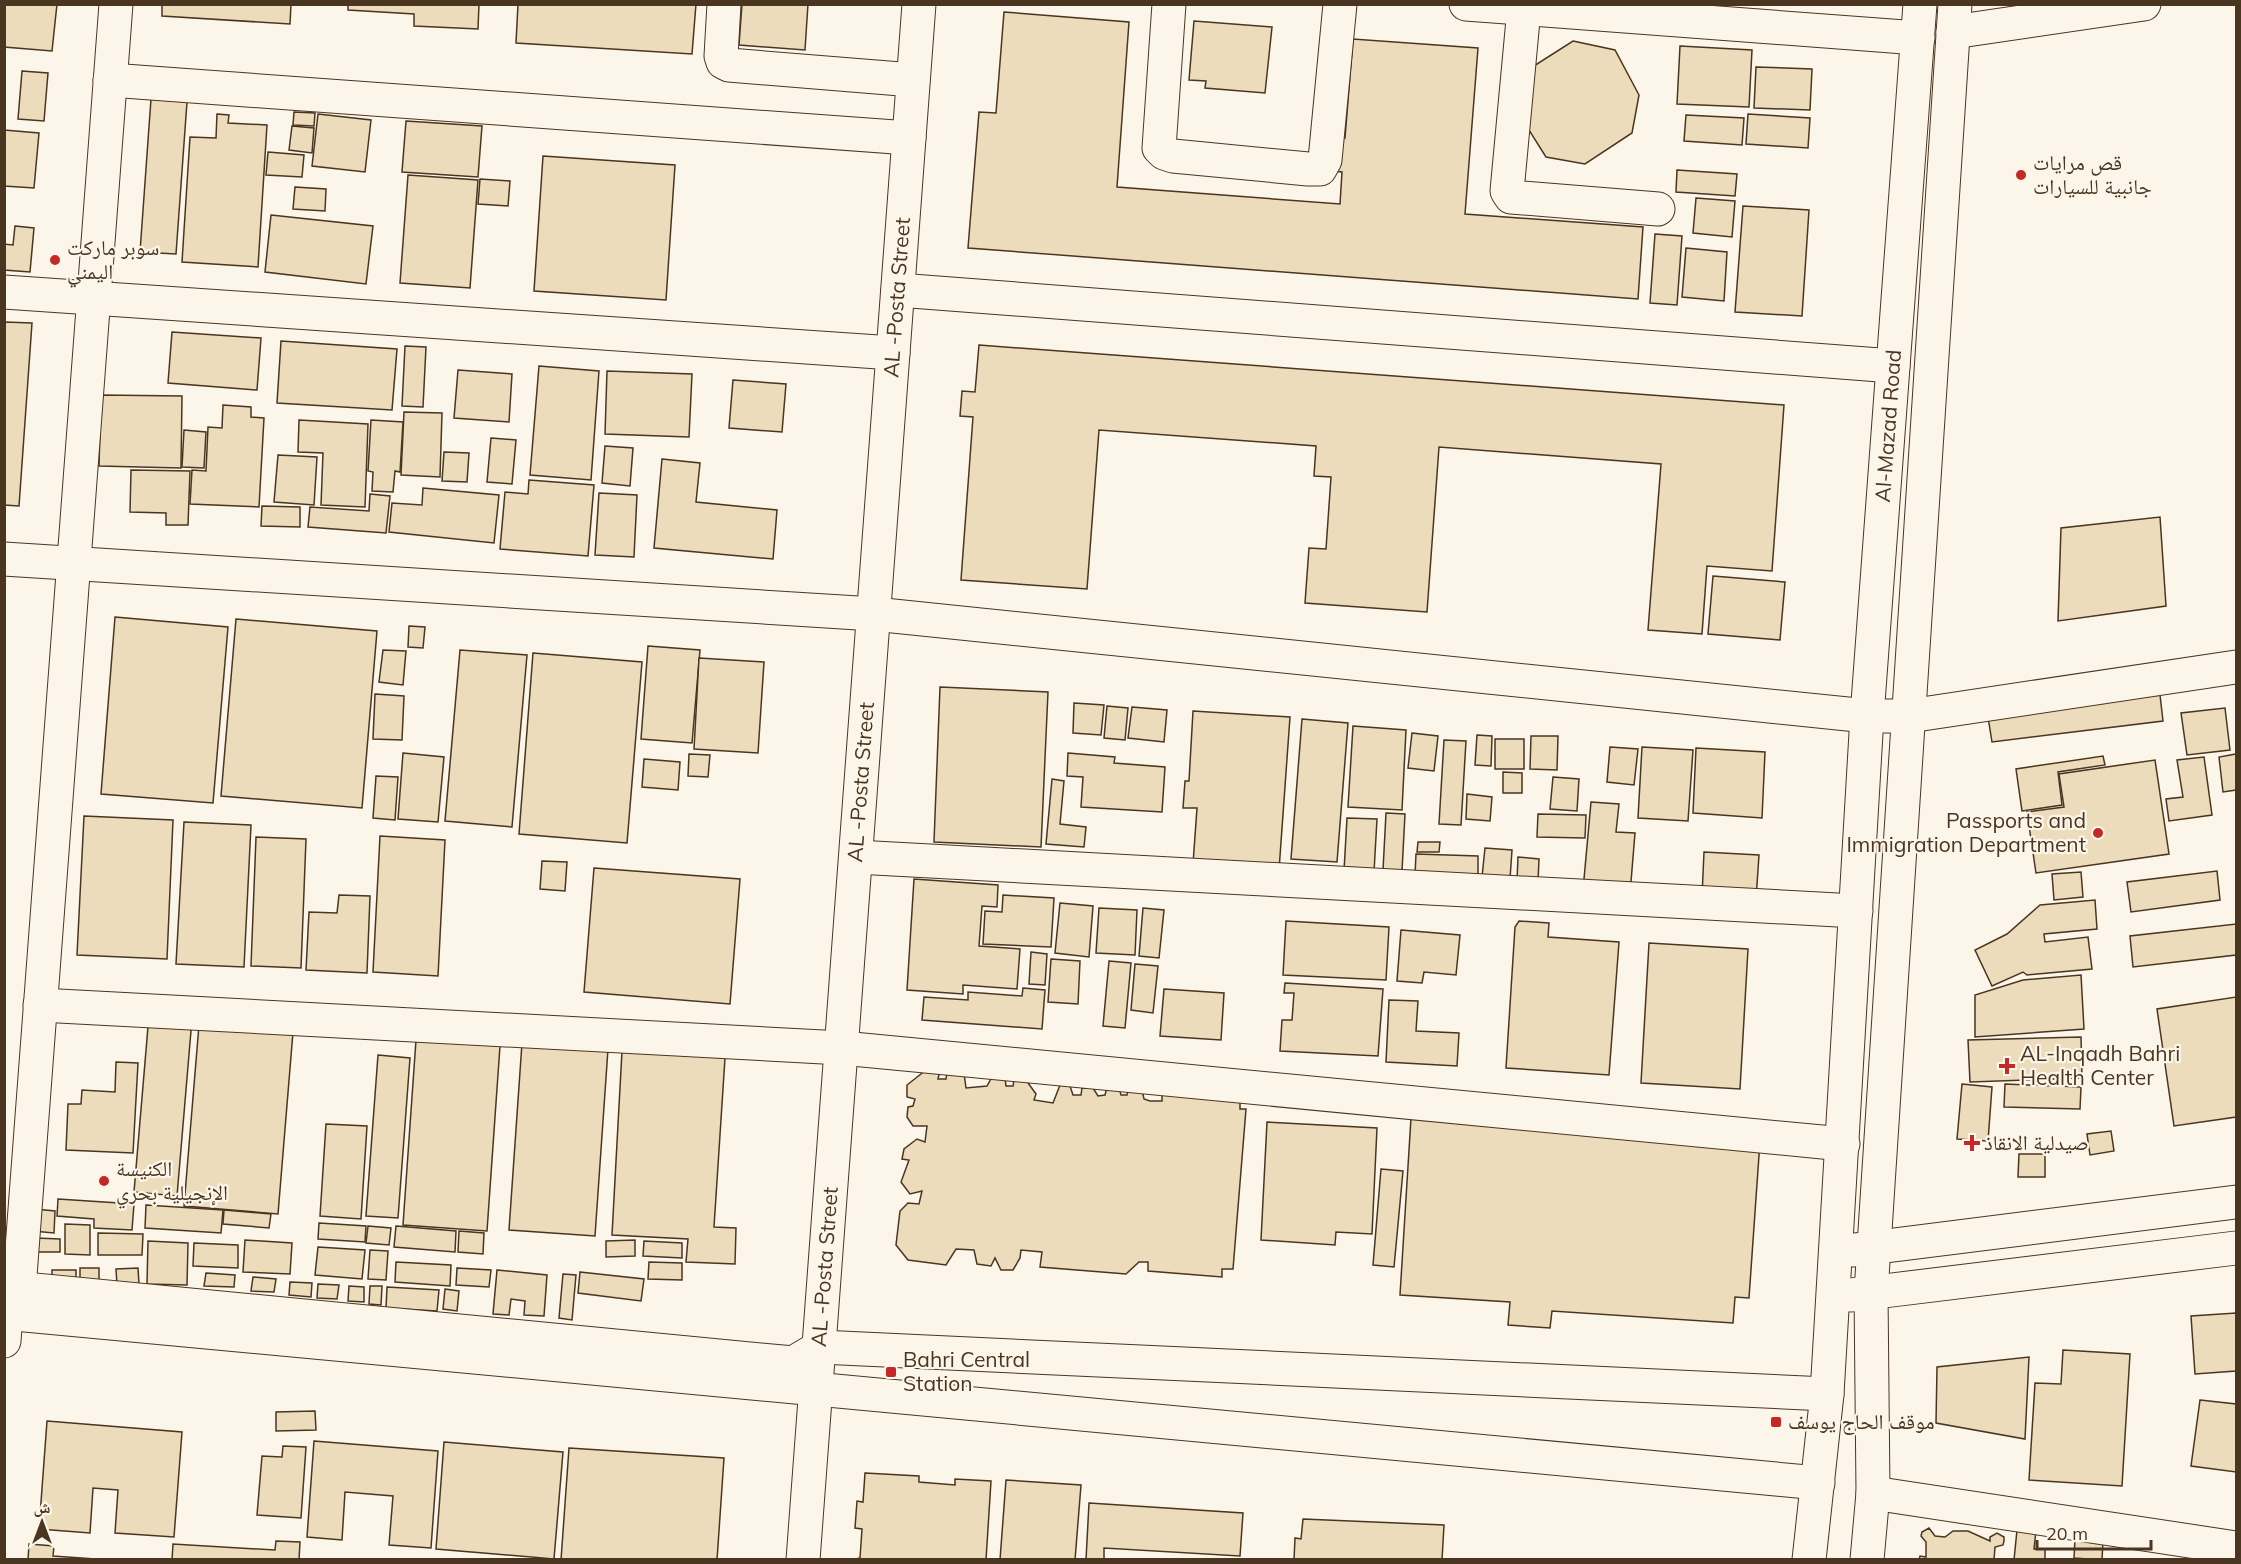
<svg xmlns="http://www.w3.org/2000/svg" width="2241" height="1564" viewBox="0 0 2241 1564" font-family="Mulish,'Noto Naskh Arabic',sans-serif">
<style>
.building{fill:#ecdcbc;stroke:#4a3520;stroke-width:1.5}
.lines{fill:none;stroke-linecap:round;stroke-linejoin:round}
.minor-casing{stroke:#4a3520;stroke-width:35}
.minor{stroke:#fbf6e9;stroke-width:33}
.poi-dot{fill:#c62828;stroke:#fbf6e9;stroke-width:2}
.labels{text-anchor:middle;stroke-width:4.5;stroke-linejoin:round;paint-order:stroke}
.poi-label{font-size:21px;fill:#4a3520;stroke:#fbf6e9;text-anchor:start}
.street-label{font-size:21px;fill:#4a3520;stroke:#fbf6e9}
</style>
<rect width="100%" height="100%" fill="#fbf6e9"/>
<g class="building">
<path d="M4,4H57L52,51L4,47Z"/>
<path d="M162,4H291L290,24L162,16Z"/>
<path d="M348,4H479L478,29L414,26V14L348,10Z"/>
<path d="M518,4H696L692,54L516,43Z"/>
<path d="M742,4H808L805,50L739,45Z"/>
<path d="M1004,12L1129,22L1117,187L1340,204L1342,172L1333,171L1335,138H1345L1353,39L1478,48L1465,214L1643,227L1638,299L968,248L979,112L996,113Z"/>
<path d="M1194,21L1272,27L1265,93L1205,88L1206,81L1189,80Z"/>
<path d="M1573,41L1615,50L1639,95L1632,133L1585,164L1546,157L1522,119L1526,71Z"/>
<path d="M1680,46L1752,50L1749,107L1677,104Z"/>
<path d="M1756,67L1812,69L1810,110L1754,108Z"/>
<path d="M22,71L48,73L44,121L18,119Z"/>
<path d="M151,99L187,102L176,254L140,252Z"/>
<path d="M294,112L315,113L314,126L293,125Z"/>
<path d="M217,114L229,115L228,123L267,125L258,267L182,262L190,137L216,138Z"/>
<path d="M318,114L371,120L365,172L312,166Z"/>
<path d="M1748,114L1810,118L1808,148L1746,144Z"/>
<path d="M1686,115L1744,118L1742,145L1684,141Z"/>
<path d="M406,121L482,126L478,177L402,172Z"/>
<path d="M292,126L314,128L312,153L289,150Z"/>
<path d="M4,130L39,133L34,188L4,186Z"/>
<path d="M268,152L304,155L302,177L266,175Z"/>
<path d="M543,156L675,165L666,300L534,291Z"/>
<path d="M1677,170L1737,174L1735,196L1676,192Z"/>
<path d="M408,175L478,180L470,288L400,283Z"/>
<path d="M480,179L510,181L508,206L478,204Z"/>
<path d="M295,187L326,189L325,211L293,209Z"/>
<path d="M1696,198L1735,201L1732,237L1693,233Z"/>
<path d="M1743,206L1809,210L1802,316L1735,312Z"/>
<path d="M271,215L373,226L366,284L265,272Z"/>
<path d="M15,226L34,228L30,272L4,270V244L13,245Z"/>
<path d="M1655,234L1682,236L1677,305L1650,303Z"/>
<path d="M1686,248L1727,252L1724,301L1682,297Z"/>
<path d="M4,322L32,323L19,506L4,505Z"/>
<path d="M172,332L261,338L257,390L168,383Z"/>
<path d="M281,341L397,349L392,410L277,403Z"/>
<path d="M979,345L1784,405L1772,571L1707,566L1702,634L1648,630L1661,464L1439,447L1427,612L1305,603L1309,548L1326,549L1331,477L1314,476L1316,446L1099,430L1087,589L961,580L973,417L960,416L962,391L975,392Z"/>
<path d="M405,346L426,347L423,407L402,406Z"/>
<path d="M539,366L599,371L591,480L530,475Z"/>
<path d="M458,370L512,374L509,422L454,418Z"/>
<path d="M607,371L692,374L689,437L605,434Z"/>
<path d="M733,380L786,384L782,432L729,428Z"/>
<path d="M101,395L182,396L181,468L99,466Z"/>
<path d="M223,405L251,407V417L264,418L259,507L190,504L192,470L206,471L208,427L222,428Z"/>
<path d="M404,412L442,413L440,477L401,475Z"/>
<path d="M299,420L368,424L365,507L321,505L323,453L298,452Z"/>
<path d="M371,420L403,422L400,472L395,471L393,492L372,491L373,472L368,471Z"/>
<path d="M184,430L206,432L204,468L182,467Z"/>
<path d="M491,438L516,440L512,484L487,482Z"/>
<path d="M605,446L633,448L630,486L602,483Z"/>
<path d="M444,452L469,453L467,482L442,481Z"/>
<path d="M278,455L317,457L314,505L274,502Z"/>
<path d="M662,459L700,463L696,502L777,510L773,559L654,548Z"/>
<path d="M131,470L190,471L188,525H166V513L130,512Z"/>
<path d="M529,480L594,485L588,556L500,549L505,492L528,494Z"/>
<path d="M423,488L499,495L494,543L389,532L392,503L422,505Z"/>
<path d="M599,493L637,495L634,557L595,555Z"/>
<path d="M370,494L390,496L386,533L308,527L310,507L369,511Z"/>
<path d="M262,506L300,507V527L261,526Z"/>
<path d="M2160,517L2166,606L2058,621L2061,528Z"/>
<path d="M1713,576L1785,582L1780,640L1708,634Z"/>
<path d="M115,617L228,627L213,803L101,794Z"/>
<path d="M236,619L377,631L362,808L221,796Z"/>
<path d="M409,626L425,627L423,648L408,647Z"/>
<path d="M648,646L700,650L692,743L641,739Z"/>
<path d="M383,650L406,651L403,685L379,682Z"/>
<path d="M460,650L527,655L512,827L445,821Z"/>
<path d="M533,653L642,662L627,843L519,834Z"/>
<path d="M699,658L764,662L758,753L694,749Z"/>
<path d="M940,687L1048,692L1041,847L934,842Z"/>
<path d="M375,694L404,696L402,740L373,739Z"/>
<path d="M2160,695L2163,721L1992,742L1988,717Z"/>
<path d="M1074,703L1104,705L1101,735L1073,733Z"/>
<path d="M1107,706L1128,708L1125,740L1104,738Z"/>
<path d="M1132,707L1167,710L1164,742L1128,738Z"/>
<path d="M2225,708L2230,750L2187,755L2181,713Z"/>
<path d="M1193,711L1290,717L1279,870L1193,864L1197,808H1183L1185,781H1189Z"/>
<path d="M1302,719L1348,723L1337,862L1291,859Z"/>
<path d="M1353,726L1406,730L1402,810L1348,807Z"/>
<path d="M1412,733L1438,736L1434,771L1408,768Z"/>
<path d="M1477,735L1492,736L1491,766L1475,765Z"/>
<path d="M1531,736H1558L1557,770L1530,769Z"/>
<rect x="1495" y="739" width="29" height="30"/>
<path d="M1444,740L1466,741L1461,825L1439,824Z"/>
<path d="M1610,747L1638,749L1634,785L1607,782Z"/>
<path d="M1642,747L1693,750L1688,821L1638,818Z"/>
<path d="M1696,748L1765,752L1762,818L1693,813Z"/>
<path d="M403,753L444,757L438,822L398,819Z"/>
<path d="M1068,753L1115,757L1114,763L1165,767L1162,812L1081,807L1083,777L1067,776Z"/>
<path d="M689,754L710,755L708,777L688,776Z"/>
<path d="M2236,754V790L2223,792L2219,757Z"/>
<path d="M2103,756L2105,765L2058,772L2062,805L2022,811L2016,769Z"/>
<path d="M2204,757L2212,815L2169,821L2166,799L2183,797L2177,760Z"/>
<path d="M644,759L680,762L678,790L642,787Z"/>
<path d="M2155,760L2169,854L2036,873L2027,812L2064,807L2059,774Z"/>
<path d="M1503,772L1522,773V793H1503Z"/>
<path d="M376,776L398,777L395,820L373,818Z"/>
<path d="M1553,777L1579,779L1577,811L1550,809Z"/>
<path d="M1052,779L1064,781L1060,824L1086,827L1084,847L1046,844Z"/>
<path d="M1467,794L1492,797L1490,821L1466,819Z"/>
<path d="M1591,802L1619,804L1616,832L1635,833L1630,894L1583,890Z"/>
<path d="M1386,813L1405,814L1402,871L1383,870Z"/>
<path d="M1538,814L1586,815L1585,838L1537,837Z"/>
<path d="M84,816L173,820L167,959L77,955Z"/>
<path d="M1347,818L1377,819L1374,872L1344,871Z"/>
<path d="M184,822L251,825L244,967L176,964Z"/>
<path d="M380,836L445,840L438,976L373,972Z"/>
<path d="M256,837L306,839L301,968L251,966Z"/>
<path d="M1418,842H1440L1439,852H1417Z"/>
<path d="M1485,848L1512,850L1510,879L1482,877Z"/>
<path d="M1704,852L1759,855L1756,899L1702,896Z"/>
<path d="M1416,854L1478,856V877L1415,875Z"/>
<path d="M1518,857L1539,859L1538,882L1517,881Z"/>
<path d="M542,861L567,862L565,891L540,889Z"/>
<path d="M594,868L740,879L730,1004L584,992Z"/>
<path d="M2217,871L2220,900L2131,912L2127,882Z"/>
<path d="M2081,872L2083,897L2054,900L2052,874Z"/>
<path d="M914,879L998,885L997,907L982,906L979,946L1020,949L1017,989L963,985V994L907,990Z"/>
<path d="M339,895L370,896L367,973L306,970L309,912L337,913Z"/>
<path d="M1003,895L1054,898L1051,947L983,944L985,911L1002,912Z"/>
<path d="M2095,900L2097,929L2044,934L2045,942L2088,937L2092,969L2027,975L2023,972L1992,986L1975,950L2007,934L2040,905Z"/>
<path d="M1060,903L1093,906L1089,957L1055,953Z"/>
<path d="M1099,908L1137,910L1135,955L1096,953Z"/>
<path d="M1143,908L1164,910L1159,958L1139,956Z"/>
<path d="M1286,921L1389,927L1386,980L1283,975Z"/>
<path d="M1519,921L1549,923L1548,937L1619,942L1609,1075L1506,1068L1515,927Z"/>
<path d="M2236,924V955L2133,967L2130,936Z"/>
<path d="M1401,930L1460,935L1456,975L1424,972L1422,983L1397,981Z"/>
<path d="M1649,943L1748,949L1740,1089L1641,1083Z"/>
<path d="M1031,952L1047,954L1045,985L1029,984Z"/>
<path d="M1051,959L1080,961L1078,1004L1048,1002Z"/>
<path d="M1109,961L1131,963L1125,1028L1103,1026Z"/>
<path d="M1135,964L1158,966L1153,1013L1131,1010Z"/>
<path d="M2081,975L2084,1029L1975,1037V995L2023,980Z"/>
<path d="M1285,983L1383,989L1378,1056L1280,1051L1282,1020H1292L1294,993H1284Z"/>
<path d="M1023,988L1045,990L1042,1029L922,1020L924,997L968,1000V992L1022,996Z"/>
<path d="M1164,989L1224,993L1221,1040L1160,1036Z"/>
<path d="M2236,997V1117L2174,1126L2157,1009Z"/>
<path d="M1389,1000L1418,1001L1416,1031L1459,1033L1457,1066L1386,1062Z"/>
<path d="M149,1015L192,1019L177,1196L134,1192Z"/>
<path d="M199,1025L293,1032L278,1214L184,1206Z"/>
<path d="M2081,1037L2082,1078L1970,1082L1968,1040Z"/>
<path d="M416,1040L500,1046L487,1231L403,1225Z"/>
<path d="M522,1043L608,1049L595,1236L509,1230Z"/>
<path d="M622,1051L725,1058L714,1227L736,1228L735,1264L686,1262L688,1239L612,1235Z"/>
<path d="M378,1055L410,1058L398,1218L366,1216Z"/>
<path d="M116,1062L138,1063L133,1153L66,1150L68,1104H81L82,1090L115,1092Z"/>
<path d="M926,1070L940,1071L938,1079H946L947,1071L964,1073L966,1088L987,1086L992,1077L1005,1078L1006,1086H1013L1014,1080H1026L1036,1094L1034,1100L1053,1103L1060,1085L1070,1086L1073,1095H1081L1082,1088H1093L1098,1096L1105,1095L1107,1087L1119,1088L1121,1095H1127L1128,1088L1142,1090L1144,1099L1150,1101H1162V1093L1240,1097V1109H1246L1233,1269H1222V1277L1148,1271V1262H1139L1126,1274L1040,1267L1042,1252L1021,1250L1020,1258L1013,1270H1001L995,1258L991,1266L977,1264L974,1250L956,1249L946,1265L908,1260L896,1245L900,1211L908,1203L919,1204L922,1191L910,1194L901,1182L909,1160L902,1159L904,1149L917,1139L925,1142L927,1126H913L907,1117L908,1107L913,1106L915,1099L907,1097V1085Z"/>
<path d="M1962,1084L1992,1087L1988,1141L1957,1139Z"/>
<path d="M2005,1084L2081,1087L2080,1109L2004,1107Z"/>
<path d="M1411,1118L1760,1141L1749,1298L1735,1297L1733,1323L1552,1311L1550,1328L1508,1325L1510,1302L1400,1295Z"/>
<path d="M1267,1122L1377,1128L1372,1234L1336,1232L1335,1245L1261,1240Z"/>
<path d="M326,1124L367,1126L361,1219L320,1216Z"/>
<path d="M2111,1131L2114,1151L2090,1155L2087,1134Z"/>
<path d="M2019,1154H2045V1177H2018Z"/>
<path d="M1381,1169L1403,1171L1394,1267L1373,1265Z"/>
<path d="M58,1199L134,1204L132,1230L94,1228V1219L57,1216Z"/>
<path d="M146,1205L223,1210L221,1233L145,1228Z"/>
<path d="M35,1209L55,1211L54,1233L33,1231Z"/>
<path d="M224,1210L271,1214L269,1228L223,1224Z"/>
<path d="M319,1223L366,1226L365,1242L318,1239Z"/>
<path d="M65,1224L90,1225V1255L65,1254Z"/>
<path d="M368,1226L391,1228L389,1245L366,1243Z"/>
<path d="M396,1226L456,1231L455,1252L394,1247Z"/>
<path d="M459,1231L484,1233L483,1254L458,1252Z"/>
<path d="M98,1233L143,1234L142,1255H98Z"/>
<path d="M35,1238L60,1239V1252H35Z"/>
<path d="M245,1240L292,1243L290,1274L243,1272Z"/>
<path d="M635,1240V1256L606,1257V1241Z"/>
<path d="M148,1241L188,1243L187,1285L147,1284Z"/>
<path d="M644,1241L682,1243V1258L643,1256Z"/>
<path d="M194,1243L238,1245V1268L193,1266Z"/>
<path d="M318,1247L365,1250L362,1279L315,1275Z"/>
<path d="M370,1250L388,1251L386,1280L368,1279Z"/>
<path d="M396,1262L451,1265L450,1286L395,1282Z"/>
<path d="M649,1262L682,1263V1280L648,1279Z"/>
<rect x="80" y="1268" width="19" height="16"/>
<path d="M138,1268L139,1284L117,1285L116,1269Z"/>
<path d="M457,1268L491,1270L489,1287L456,1285Z"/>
<rect x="52" y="1270" width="24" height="13"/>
<path d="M497,1270L547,1275L544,1316L524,1315L525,1301L511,1299L509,1315L493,1314Z"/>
<path d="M580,1272L644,1279L641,1301L578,1293Z"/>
<path d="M206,1273L235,1275L234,1287L204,1286Z"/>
<path d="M563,1274L576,1275L572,1320L559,1318Z"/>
<path d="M253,1277L276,1279L274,1292L251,1291Z"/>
<path d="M290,1282L312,1283L311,1297L289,1295Z"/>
<path d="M318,1284L339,1285L337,1299L317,1298Z"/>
<path d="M349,1286L364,1287V1302L348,1301Z"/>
<path d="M370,1286H382L381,1305L369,1304Z"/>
<path d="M387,1287L439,1290L437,1311L386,1308Z"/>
<path d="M445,1289L459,1291L457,1311L443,1309Z"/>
<path d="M2236,1313V1371L2195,1374L2191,1316Z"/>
<path d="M2063,1350L2130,1354L2122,1486L2029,1480L2035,1383L2061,1384Z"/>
<path d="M2029,1357L2025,1439L1936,1423L1937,1367Z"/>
<path d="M2200,1400L2236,1404V1472L2191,1466Z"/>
<path d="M315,1411L316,1430L276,1431V1412Z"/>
<path d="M47,1421L182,1432L174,1537L115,1533L118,1490L93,1488L90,1533L39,1529Z"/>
<path d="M314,1441L438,1451L431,1548L389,1545L393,1496L345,1492L342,1540L307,1537Z"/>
<path d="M444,1442L563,1452L554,1559L436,1549Z"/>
<path d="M283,1446L306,1447L301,1518L257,1515L262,1456L282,1457Z"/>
<path d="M569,1448L724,1458L717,1560H561Z"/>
<path d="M865,1473L919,1476V1482L955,1485V1479L991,1481L986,1560H851L860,1558L862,1529L855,1528L857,1501L863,1502Z"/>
<path d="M1006,1480L1081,1485L1075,1560H1000Z"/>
<path d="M1089,1503L1243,1513L1240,1556L1104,1548V1560H1086Z"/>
<path d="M1303,1519L1444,1525L1442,1560H1294L1295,1538L1301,1539Z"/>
<path d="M1929,1528L1935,1536L1945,1537L1953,1531H1968L1990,1541V1537L1997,1533L2004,1537V1541L2003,1545L1995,1547L1994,1560H1919L1920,1556L1926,1557V1542L1921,1536L1922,1532Z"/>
<path d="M2017,1530L2036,1531L2034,1549H2045V1560H2014Z"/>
<path d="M2075,1539L2103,1541L2102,1560L2074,1558Z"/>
<path d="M276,1541L300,1542L299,1560H172L173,1544L275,1550Z"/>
<path d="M29,1544L54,1546L53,1556L110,1560H28Z"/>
</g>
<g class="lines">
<g class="minor-casing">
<g id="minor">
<path d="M724,4L721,56L723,62L729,65L913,80"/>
<path d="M1169,4L1159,148L1164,153L1173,156L1308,169H1320L1325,160L1340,4"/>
<path d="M1466,4L1918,38"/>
<path d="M1524,9L1507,191L1511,197L1658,209"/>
<path d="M1953,32L2144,4"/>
<path d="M110,80L909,138"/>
<path d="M898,290L1893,366"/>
<path d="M4,292L893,353"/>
<path d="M4,559L874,614L1867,716H1909L2236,667"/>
<path d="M856,857L1856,911"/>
<path d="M40,1005L842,1048L1843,1144"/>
<path d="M1854,1250L2236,1202"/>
<path d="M4,1287L793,1363L820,1347L1827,1394"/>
<path d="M1851,1295L2236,1248"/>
<path d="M4,1313L1818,1483"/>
<path d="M4,1341L6,1313L19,1289L116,4"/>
<path d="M1873,1493L2236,1548"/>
<path id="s1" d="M803,1560L919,4"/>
<path id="s2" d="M1809,1560L1827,1394L1867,716L1920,4"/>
<path d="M1867,1560L1873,1493L1871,1292L1955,4"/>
</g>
</g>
<use href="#minor" class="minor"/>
</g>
<g class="poi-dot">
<circle cx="2021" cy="175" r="6"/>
<circle cx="55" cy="260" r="6"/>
<circle cx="2098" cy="833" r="6"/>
<path d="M2004 1057h6v6h6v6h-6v6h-6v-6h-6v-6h6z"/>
<path d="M1969 1134h6v6h6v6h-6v6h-6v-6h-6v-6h6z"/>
<circle cx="104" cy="1181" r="6"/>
<rect x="885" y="1366" width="12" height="12" rx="3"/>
<rect x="1770" y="1416" width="12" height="12" rx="3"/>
</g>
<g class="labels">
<g class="poi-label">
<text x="2033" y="170">قص مرايات<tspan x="2033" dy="24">جانبية للسيارات</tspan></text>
<text x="67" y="255">سوبر ماركت<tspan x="67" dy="24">اليمني</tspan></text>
<text x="2086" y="828" text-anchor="end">Passports and<tspan x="2086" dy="24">Immigration Department</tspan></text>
<text x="2020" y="1061">AL-Inqadh Bahri<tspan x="2020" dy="24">Health Center</tspan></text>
<text x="1984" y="1150">صيدلية الانقاذ</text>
<text x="116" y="1176">الكنيسة<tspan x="116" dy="24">الإنجيلية بحري</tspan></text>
<text x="903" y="1367">Bahri Central<tspan x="903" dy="24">Station</tspan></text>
<text x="1788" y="1429">موقف الحاج يوسف</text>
</g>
<g class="street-label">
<text dy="7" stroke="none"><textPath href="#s1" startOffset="1266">AL -Posta Street</textPath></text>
<text dy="7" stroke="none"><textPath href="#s2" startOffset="1137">Al-Mazad Road</textPath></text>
<text dy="7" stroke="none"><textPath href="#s1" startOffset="780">AL -Posta Street</textPath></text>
<text dy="7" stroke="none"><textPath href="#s1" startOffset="294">AL -Posta Street</textPath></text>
</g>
</g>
<rect width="2241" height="1564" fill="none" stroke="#4a3520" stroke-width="12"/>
<g transform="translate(42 1522)" stroke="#fbf6e9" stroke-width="4.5" paint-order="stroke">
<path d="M0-4.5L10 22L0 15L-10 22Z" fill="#4a3520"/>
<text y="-9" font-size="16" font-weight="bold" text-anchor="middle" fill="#4a3520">ش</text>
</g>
<path d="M2037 1540v9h114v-9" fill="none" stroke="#4a3520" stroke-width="3"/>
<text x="2046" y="1540" font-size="18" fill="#4a3520" stroke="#fbf6e9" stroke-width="4.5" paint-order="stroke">20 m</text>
</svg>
